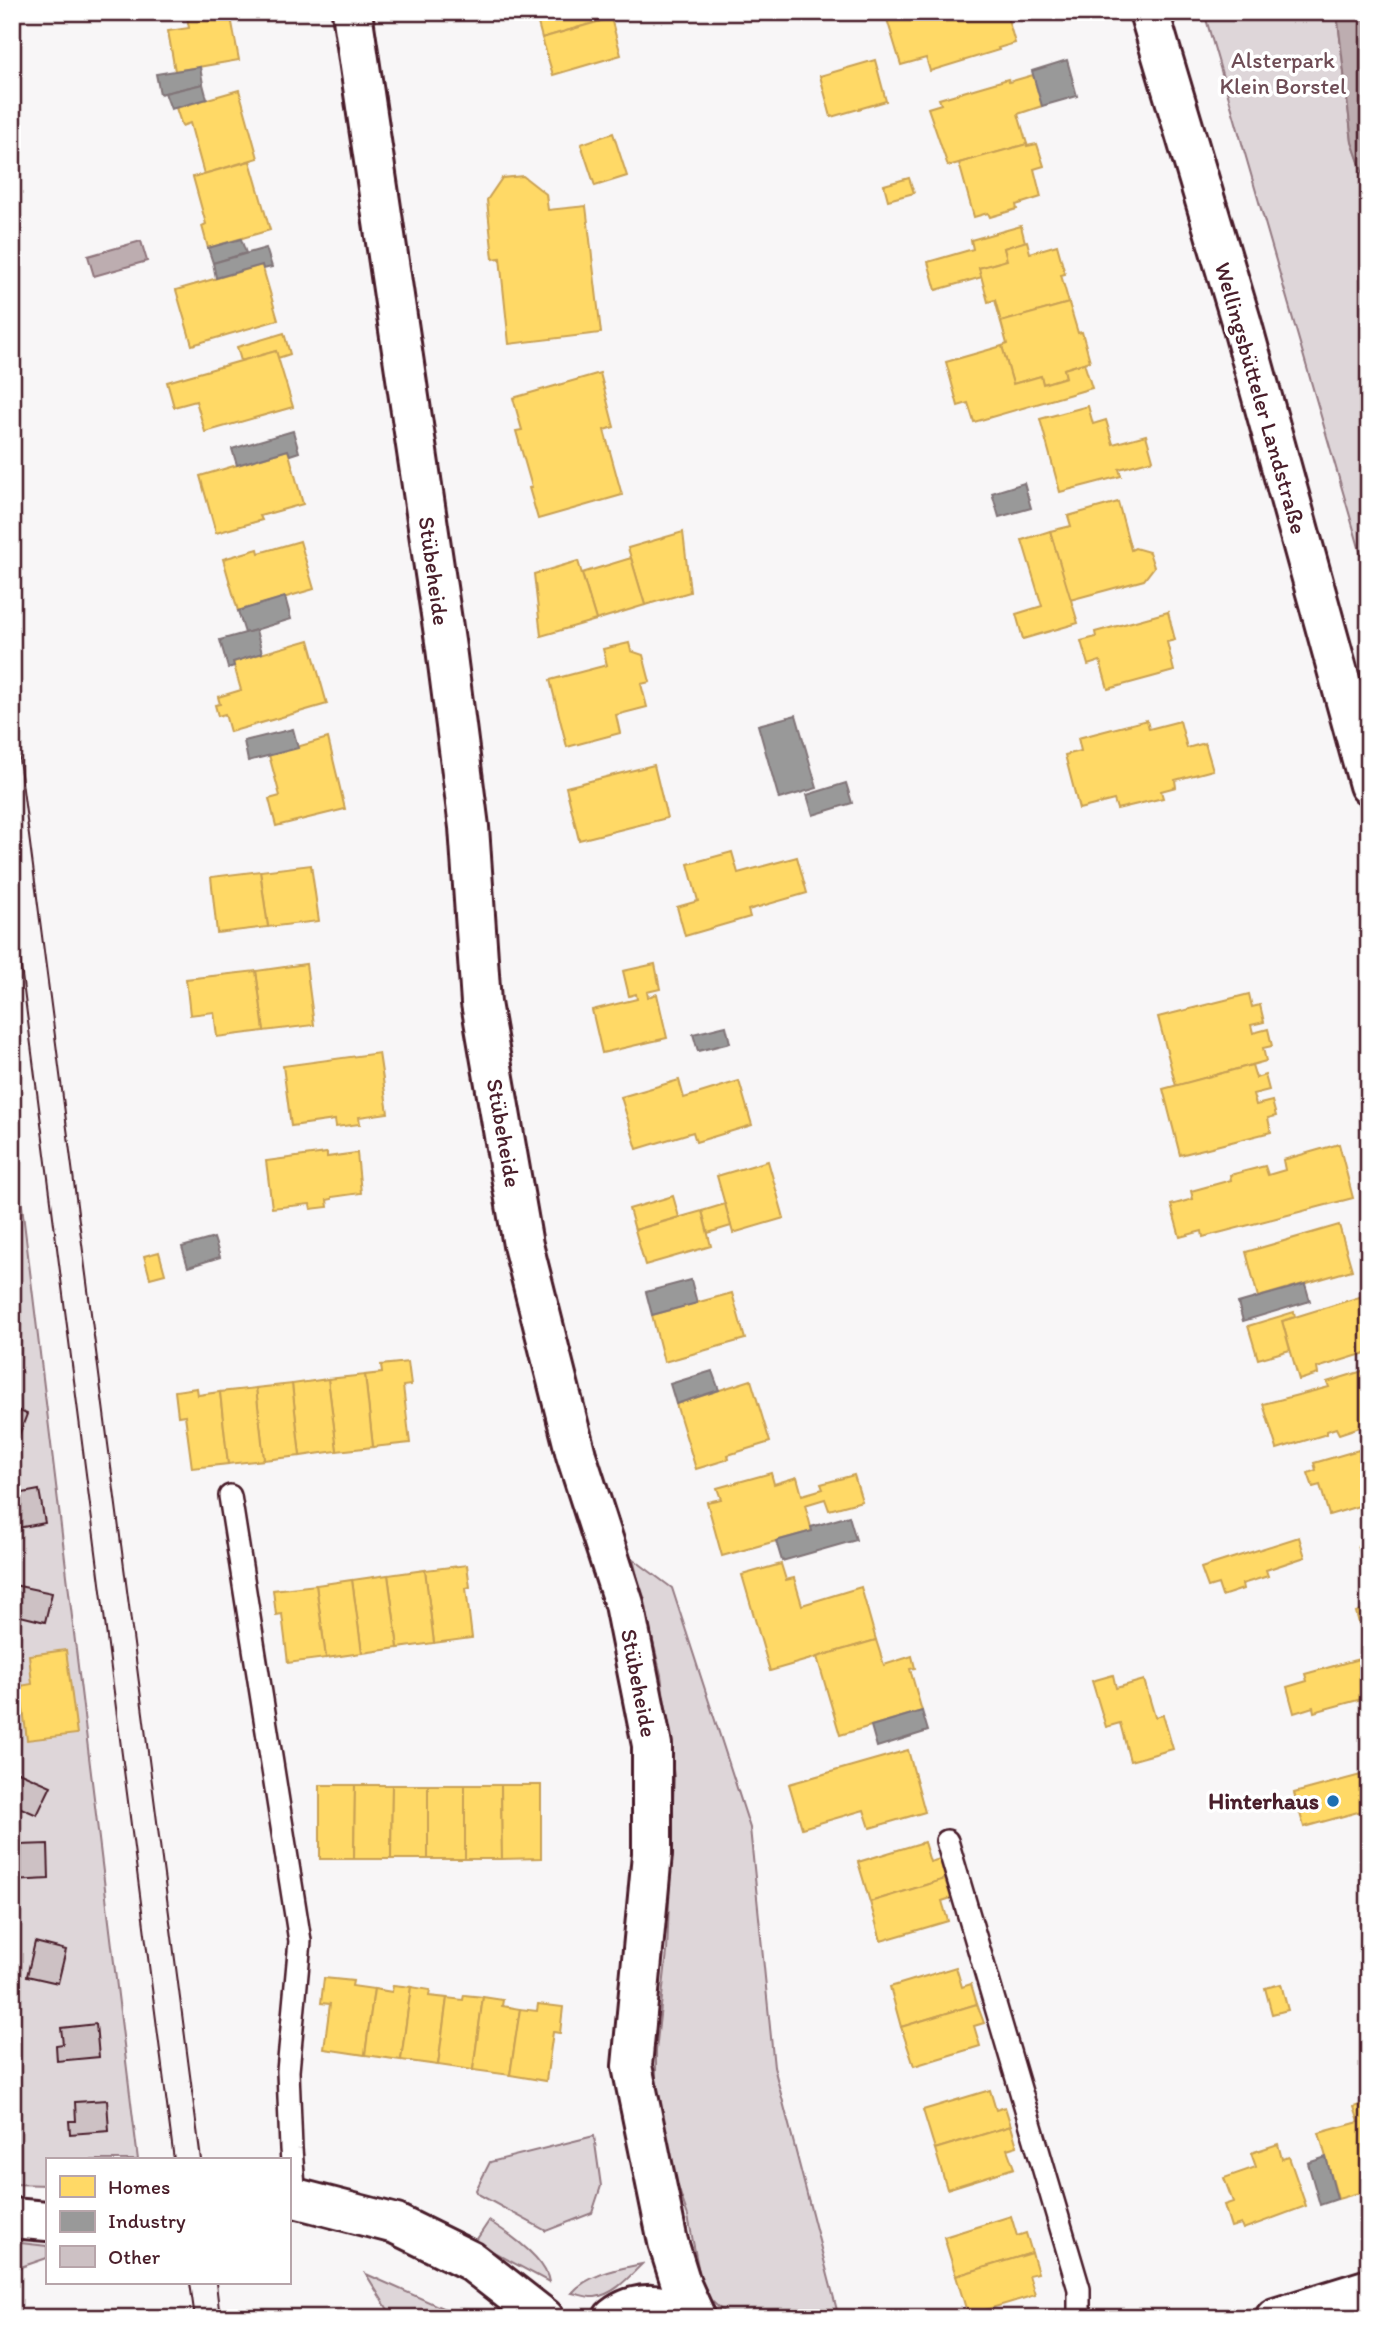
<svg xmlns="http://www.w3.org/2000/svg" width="1381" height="2330" viewBox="0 0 1381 2330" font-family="Itim,sans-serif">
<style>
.green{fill:#ded6d9;stroke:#947a82;stroke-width:2}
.water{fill:#bdadb0;stroke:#8f747b;stroke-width:2}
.homes{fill:#ffd966;stroke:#c9a154;stroke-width:2}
.industry{fill:#999;stroke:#817478;stroke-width:2}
.building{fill:#cdc1c4;stroke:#4a1f2b;stroke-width:2}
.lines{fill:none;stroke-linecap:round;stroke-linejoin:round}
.lane-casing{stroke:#4a1f2b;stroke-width:26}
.street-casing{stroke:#4a1f2b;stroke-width:44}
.secondary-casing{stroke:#4a1f2b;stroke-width:44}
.lane{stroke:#fff;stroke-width:21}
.street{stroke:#fff;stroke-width:38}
.secondary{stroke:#fff;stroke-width:38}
.tram{stroke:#4a1f2b;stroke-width:2}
.poi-dot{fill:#1f6fb2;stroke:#fff;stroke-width:2.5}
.labels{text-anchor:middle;stroke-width:7;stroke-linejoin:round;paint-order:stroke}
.park-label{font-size:23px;fill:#6f4d56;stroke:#fff}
.street-label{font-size:23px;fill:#4a1f2b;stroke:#fff}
.poi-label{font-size:23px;font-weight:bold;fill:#4a1f2b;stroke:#fff;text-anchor:end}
</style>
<rect width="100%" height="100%" fill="#f8f6f7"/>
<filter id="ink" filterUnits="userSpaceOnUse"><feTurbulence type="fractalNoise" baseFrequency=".0143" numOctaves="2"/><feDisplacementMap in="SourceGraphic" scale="14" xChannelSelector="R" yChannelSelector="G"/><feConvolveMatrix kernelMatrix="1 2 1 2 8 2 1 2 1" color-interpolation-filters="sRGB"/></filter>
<g filter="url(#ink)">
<g class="green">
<path d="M1204,12H1337L1352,142L1369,190V582Z"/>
<path d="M12,1123L138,2160H47V2185L12,2184Z"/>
<path d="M633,1559L672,1588L750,1828L774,2067L839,2318H730L703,2293L688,2216L656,2123V2051L667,1952L674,1777L661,1675Z"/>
<path d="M594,2136L601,2186L592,2213L546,2231L478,2194L476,2190L490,2162Z"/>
<path d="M489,2221C508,2233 546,2258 549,2282L475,2242Z"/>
<path d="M12,2242L47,2246V2258L12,2270Z"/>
<path d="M642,2264C629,2277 615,2294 595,2297C588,2298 579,2294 572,2293C588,2274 619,2269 642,2264Z"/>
<path d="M366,2274L445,2309L457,2318H393Z"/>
</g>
<g class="water">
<path d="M1337,12H1369V190L1352,142Z"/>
<path d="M141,241L147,261L94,276L88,256Z"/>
</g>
<g class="homes">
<path d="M186,12H230L239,60L175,71L168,31L189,28Z"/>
<path d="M535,12H609L611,18L542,38Z"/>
<path d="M899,12H987L988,15L1006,12L1015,43L998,48L999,50L930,71L926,58L901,65L886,16Z"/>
<path d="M611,18L621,55L553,75L542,38Z"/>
<path d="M875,60L886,101L831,117L820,76Z"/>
<path d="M1033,75L1042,106L1018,114L1027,144L948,166L928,108L941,104L939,99L1008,79L1009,82Z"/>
<path d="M239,90L258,158L204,174L190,123L182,126L176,108Z"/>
<path d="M613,133L627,176L595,186L581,144Z"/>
<path d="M1027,144V146L1037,144L1044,166L1034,169L1041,197L1016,205L1017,209L990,217L988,213L974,217L959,163Z"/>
<path d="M250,161L270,230L208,248L202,226L206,224L193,177Z"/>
<path d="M523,176L546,194L548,210L586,206L601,333L509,344L500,258L493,259L487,200L502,178Z"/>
<path d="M909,178L914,193L888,200L884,185Z"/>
<path d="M1021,226L1025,242L1004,248L1007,260L979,268L982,277L936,290L928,262L973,249L971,240Z"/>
<path d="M1027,241L1030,253L1057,245L1065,274L1061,275L1069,303L1001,322L995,300L988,302L979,268L1007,260L1004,248Z"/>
<path d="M262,265L278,320L192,345L176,290Z"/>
<path d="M1069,303L1078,333L1082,332L1090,361L1064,369L1066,377L1043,384L1041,376L1013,384L1002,346L1007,344L1001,322Z"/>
<path d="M284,333L290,354L278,358L276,351L241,361L237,347Z"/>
<path d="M1002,346L1013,384L1041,376L1043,384L1066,377L1064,369L1084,363L1092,388L974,422L968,403L958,406L946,362Z"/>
<path d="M276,351L293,407L205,432L196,401L174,407L167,382Z"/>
<path d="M600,373L614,427L604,430L622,495L538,519L529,488L532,487L516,431L522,430L513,398Z"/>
<path d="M1088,406L1093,424L1106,420L1113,444L1146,435L1153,460L1119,469L1121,476L1060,492L1040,419Z"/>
<path d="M288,450L303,504L260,516L262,520L216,533L200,476Z"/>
<path d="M1118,502L1131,550L1135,548L1149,552L1154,567L1144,580L1070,600L1050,531L1071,526L1068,516Z"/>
<path d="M1050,531L1078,623L1023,639L1016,614L1042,606L1022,540Z"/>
<path d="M683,532L690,592L645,605L628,548Z"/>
<path d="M300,541L314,589L238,611L223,559L258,549L259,553Z"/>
<path d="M631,558L645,605L596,620L582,573Z"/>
<path d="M578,561L596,620L541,636L534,574Z"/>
<path d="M1168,612L1175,640L1167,642L1174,671L1108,689L1100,661L1088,665L1081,641L1096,637L1095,632Z"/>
<path d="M309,640L327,704L230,732L225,714L218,716L215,705L220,704L218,697L241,690L233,662Z"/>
<path d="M629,643L631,651L643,655L650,682L641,684L647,707L616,715L620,733L567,747L550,680L607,665L603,649Z"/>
<path d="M1147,720L1149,729L1180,721L1187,748L1205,743L1213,770L1175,780L1176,787L1161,791L1163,798L1117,809L1114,800L1079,809L1065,755L1081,751L1078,738Z"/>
<path d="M328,738L345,809L276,826L269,799L280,796L269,755Z"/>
<path d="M654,765L667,818L579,840L566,787Z"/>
<path d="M732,852L738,873L797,857L807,893L748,910L750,917L685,936L677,907L698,901L688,864Z"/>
<path d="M311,865L319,921L268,927L260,871Z"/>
<path d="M260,871L268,927L217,933L211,877Z"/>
<path d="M306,964L314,1025L264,1031L256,971Z"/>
<path d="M655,964L660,989L647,992L648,997L657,994L667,1038L602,1053L592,1010L637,999L636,994L629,996L623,971Z"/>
<path d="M256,971L264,1031L217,1037L214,1012L190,1015L186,979Z"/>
<path d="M1249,994L1252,1007L1260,1005L1264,1022L1251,1025L1253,1033L1268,1029L1272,1046L1263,1048L1266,1061L1176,1086L1158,1017Z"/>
<path d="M379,1053L388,1113L359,1117L360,1124L336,1127L335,1120L291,1126L283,1066Z"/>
<path d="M1252,1065L1256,1078L1265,1075L1269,1090L1253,1094L1256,1105L1272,1101L1276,1116L1268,1118L1271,1132L1180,1155L1163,1089Z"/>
<path d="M679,1080L684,1098L739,1081L752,1125L696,1142L693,1132L637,1149L621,1097Z"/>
<path d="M1339,1144L1353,1198L1203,1237L1202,1231L1180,1237L1171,1205L1193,1199L1191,1191L1231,1180L1230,1175L1265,1166L1268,1175L1285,1170L1283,1160Z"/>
<path d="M327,1153V1157L357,1153L361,1193L332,1197V1199L327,1200L328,1207L311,1209L310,1204L272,1208L266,1161Z"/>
<path d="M768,1161L784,1218L733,1233L717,1176Z"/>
<path d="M673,1196L679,1217L635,1230L629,1209Z"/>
<path d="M725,1204L731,1226L708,1233L702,1211Z"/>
<path d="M702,1211L711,1246L645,1265L635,1230Z"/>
<path d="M1339,1225L1352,1270L1258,1297L1246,1252Z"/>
<path d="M159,1252L165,1274L150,1278L144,1256Z"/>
<path d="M732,1293L745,1339L664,1362L652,1315Z"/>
<path d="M1369,1294V1352L1317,1368L1318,1374L1299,1380L1282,1321Z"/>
<path d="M1294,1312L1295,1317L1282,1321L1290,1350L1258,1359L1248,1326Z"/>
<path d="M408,1362L411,1385L403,1386L410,1443L373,1447L365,1375L382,1373L381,1365Z"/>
<path d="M1369,1369V1424L1339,1434L1336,1428L1327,1431V1434L1277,1449L1263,1404L1329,1387L1327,1382Z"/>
<path d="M365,1375L373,1447L337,1451L328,1379Z"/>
<path d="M328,1379L337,1451L300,1456L292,1384Z"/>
<path d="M751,1380L770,1442L728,1455L729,1459L696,1469L676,1404Z"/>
<path d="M292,1384L300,1456L264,1460L256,1388Z"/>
<path d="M197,1388L198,1395L220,1392L228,1464L192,1468L185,1415L178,1416L175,1391Z"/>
<path d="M256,1388L264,1460L228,1464L220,1392Z"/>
<path d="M1369,1447V1503L1329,1515L1320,1485L1313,1487L1308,1473L1316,1470L1314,1463Z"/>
<path d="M771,1473L774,1484L797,1477L802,1495L823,1489L821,1484L854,1475L862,1501L829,1510L825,1499L805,1505L812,1531L722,1556L707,1502L721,1499L717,1488Z"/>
<path d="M1299,1537L1305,1557L1266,1570L1268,1576L1242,1584L1243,1589L1222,1596L1218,1584L1208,1587L1201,1568Z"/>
<path d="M1369,1543V1581L1358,1546Z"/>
<path d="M781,1564L786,1580L794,1578L802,1605L861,1587L876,1640L770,1671L742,1575Z"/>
<path d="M467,1565L470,1587L466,1588L472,1638L434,1643L425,1570Z"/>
<path d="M425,1570L434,1643L398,1648L388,1575Z"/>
<path d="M388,1575L398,1648L362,1653L352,1580Z"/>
<path d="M352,1580L362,1653L326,1658L316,1585Z"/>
<path d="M316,1585L326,1658L288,1663L282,1614L276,1615L273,1590Z"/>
<path d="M1369,1608V1636L1363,1638L1356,1612Z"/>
<path d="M876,1640L884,1665L912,1656L915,1668L910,1669L922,1711L840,1735L817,1657Z"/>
<path d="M66,1650L77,1734L27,1740L20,1686L32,1684L29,1655Z"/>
<path d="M1359,1659L1362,1672L1369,1670V1697L1314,1712L1313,1707L1294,1713L1287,1687L1307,1681L1305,1674Z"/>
<path d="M1113,1675L1116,1688L1144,1680L1155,1717L1163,1715L1173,1749L1130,1761L1120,1723L1106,1727L1092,1681Z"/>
<path d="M908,1750L925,1812L870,1828L864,1810L802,1828L789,1784Z"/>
<path d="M1368,1773L1369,1809L1304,1827L1294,1793Z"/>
<path d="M320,1785H355L354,1859H320Z"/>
<path d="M355,1785H392L391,1859H354Z"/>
<path d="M392,1785H428V1859H391Z"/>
<rect x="428" y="1785" width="37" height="74"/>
<path d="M465,1785H501L502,1859H465Z"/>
<path d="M501,1785H541V1858L502,1859Z"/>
<path d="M924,1842L930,1862L940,1859L945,1879L870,1902L858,1862Z"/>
<path d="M945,1879L951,1898L942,1901L948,1921L881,1941L870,1902Z"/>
<path d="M956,1967L962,1987L971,1984L977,2004L901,2027L890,1987Z"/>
<path d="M324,1978L353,1981L352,1986L374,1989L365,2055L324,2049L330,2004L321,2003Z"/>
<path d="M1281,1984L1288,2010L1272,2014L1265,1988Z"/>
<path d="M393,1985L411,1987L401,2060L365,2055L374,1989L392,1992Z"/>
<path d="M411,1987L430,1990L429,1996L447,1998L438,2065L401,2060Z"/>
<path d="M464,1995L483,1997L473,2070L438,2065L447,1998L463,2000Z"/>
<path d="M483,1997L503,2000L502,2006L520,2009L510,2075L473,2070Z"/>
<path d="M538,2004L563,2007L560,2033L553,2032L546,2081L510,2075L520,2009L537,2011Z"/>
<path d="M977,2004L984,2023L974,2026L980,2046L914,2066L901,2027Z"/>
<path d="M990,2090L996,2110L1005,2107L1011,2126L935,2149L923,2110Z"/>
<path d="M1369,2102V2190L1338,2199L1319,2133L1359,2122L1354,2107Z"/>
<path d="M1011,2126L1017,2146L1007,2149L1014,2168L947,2189L935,2149Z"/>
<path d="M1278,2144L1282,2159L1289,2157L1306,2206L1243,2229L1241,2224L1231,2227L1224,2205L1233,2202L1224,2178L1256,2167L1251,2153Z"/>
<path d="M1011,2216L1017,2236L1026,2233L1032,2253L956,2276L944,2237Z"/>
<path d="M1032,2253L1038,2273L1029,2275L1035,2295L968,2315L956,2276Z"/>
</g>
<g class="industry">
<path d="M1067,60L1077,96L1042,106L1032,71Z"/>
<path d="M200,67L203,84L160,94L156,74Z"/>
<path d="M203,84L207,99L171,109L165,93Z"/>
<path d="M241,239L246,253L213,263L208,248Z"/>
<path d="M266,248L272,267L263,269L262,265L216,278L213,263Z"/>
<path d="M293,431L299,452L290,455L288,450L237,465L232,449Z"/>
<path d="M1024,483L1031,508L999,517L992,493Z"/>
<path d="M285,597L291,619L245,633L238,611Z"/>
<path d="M256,630L262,653L233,662L234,666L228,668L220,640Z"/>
<path d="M796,715L817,788L779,799L758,725Z"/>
<path d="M293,729L298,748L248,761L244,741Z"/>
<path d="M846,783L852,803L813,815L807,795Z"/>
<path d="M726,1026L730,1043L698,1051L693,1034Z"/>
<path d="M214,1238L220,1257L188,1267L182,1247Z"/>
<path d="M691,1280L697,1303L652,1315L646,1292Z"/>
<path d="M1305,1284L1310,1301L1243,1321L1238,1303Z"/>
<path d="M712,1371L719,1390L676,1404L670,1384Z"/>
<path d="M849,1516L856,1540L782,1561L776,1541L812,1531L811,1527Z"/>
<path d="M922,1711L928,1731L877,1747L871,1726Z"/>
<path d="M1326,2157L1337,2199L1320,2205L1308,2163Z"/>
</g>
<g class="building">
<path d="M12,1408L27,1414L16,1443L12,1441Z"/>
<path d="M39,1490L45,1523L17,1528L12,1495Z"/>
<path d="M14,1585L52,1593L45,1622L12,1614Z"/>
<path d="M16,1771L51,1786L37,1815L12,1804V1779Z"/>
<path d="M48,1844L49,1879L12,1881V1866L19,1865V1845Z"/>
<path d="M35,1942L66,1950L58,1983L27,1976Z"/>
<path d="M96,2024L99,2057L57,2061L56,2045L63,2044L61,2028Z"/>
<path d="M107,2100L109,2131L70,2134L69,2121H76L75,2102Z"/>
</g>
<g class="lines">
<g class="lane-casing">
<g id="lane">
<path d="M230,1496L300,1941L288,2071L291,2149L295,2198"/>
<path d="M947,1841L1079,2289V2318"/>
</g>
</g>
<g class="street-casing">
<g id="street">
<path d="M352,12L446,648L469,827L481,1003L523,1245L576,1455L624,1604L652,1745V1854L632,2066L668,2242L682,2287L696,2318"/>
<path d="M289,2199L295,2198L396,2224L471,2261L544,2318"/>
<path d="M12,2218L47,2221"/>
<path d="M613,2318C636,2300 667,2301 690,2318"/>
<path d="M1275,2318L1369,2289"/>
</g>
</g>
<g class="secondary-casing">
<path id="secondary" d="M1149,12L1241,321L1369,785"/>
</g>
<use href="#lane" class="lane"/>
<use href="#street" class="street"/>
<use href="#secondary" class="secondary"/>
<g class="tram">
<path d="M12,705L201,2160"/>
<path d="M12,897L174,2160"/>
<path d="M190,2283L195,2318"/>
<path d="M216,2283L220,2318"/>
</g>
</g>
</g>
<circle class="poi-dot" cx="1333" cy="1801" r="7"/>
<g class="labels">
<g class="park-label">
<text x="1283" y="68">Alsterpark<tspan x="1283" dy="26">Klein Borstel</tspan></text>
</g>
<g class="street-label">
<text transform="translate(1261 398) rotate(74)" y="8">Wellingsbütteler Landstraße</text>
<text transform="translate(434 571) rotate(82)" y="8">Stübeheide</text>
<text transform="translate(504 1133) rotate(80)" y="8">Stübeheide</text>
<text transform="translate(639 1683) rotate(79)" y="8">Stübeheide</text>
</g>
<g class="poi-label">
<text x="1319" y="1809">Hinterhaus</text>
</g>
</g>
<rect width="1381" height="2330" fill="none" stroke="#fff" stroke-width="42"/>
<rect x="21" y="21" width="1339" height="2288" fill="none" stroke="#4a1f2b" stroke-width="2.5" filter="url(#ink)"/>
<rect x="46" y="2158" width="245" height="126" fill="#ffffff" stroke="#b7a5aa" stroke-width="2"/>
<rect x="60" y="2176" width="35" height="21" fill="#ffd966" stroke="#b7a5aa" stroke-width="2"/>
<text x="108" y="2194" font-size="21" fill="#4a1f2b">Homes</text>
<rect x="60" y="2211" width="35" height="21" fill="#999999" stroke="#b7a5aa" stroke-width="2"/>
<text x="108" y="2228" font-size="21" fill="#4a1f2b">Industry</text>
<rect x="60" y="2246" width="35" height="21" fill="#cdc1c4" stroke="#b7a5aa" stroke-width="2"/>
<text x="108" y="2264" font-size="21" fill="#4a1f2b">Other</text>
</svg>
